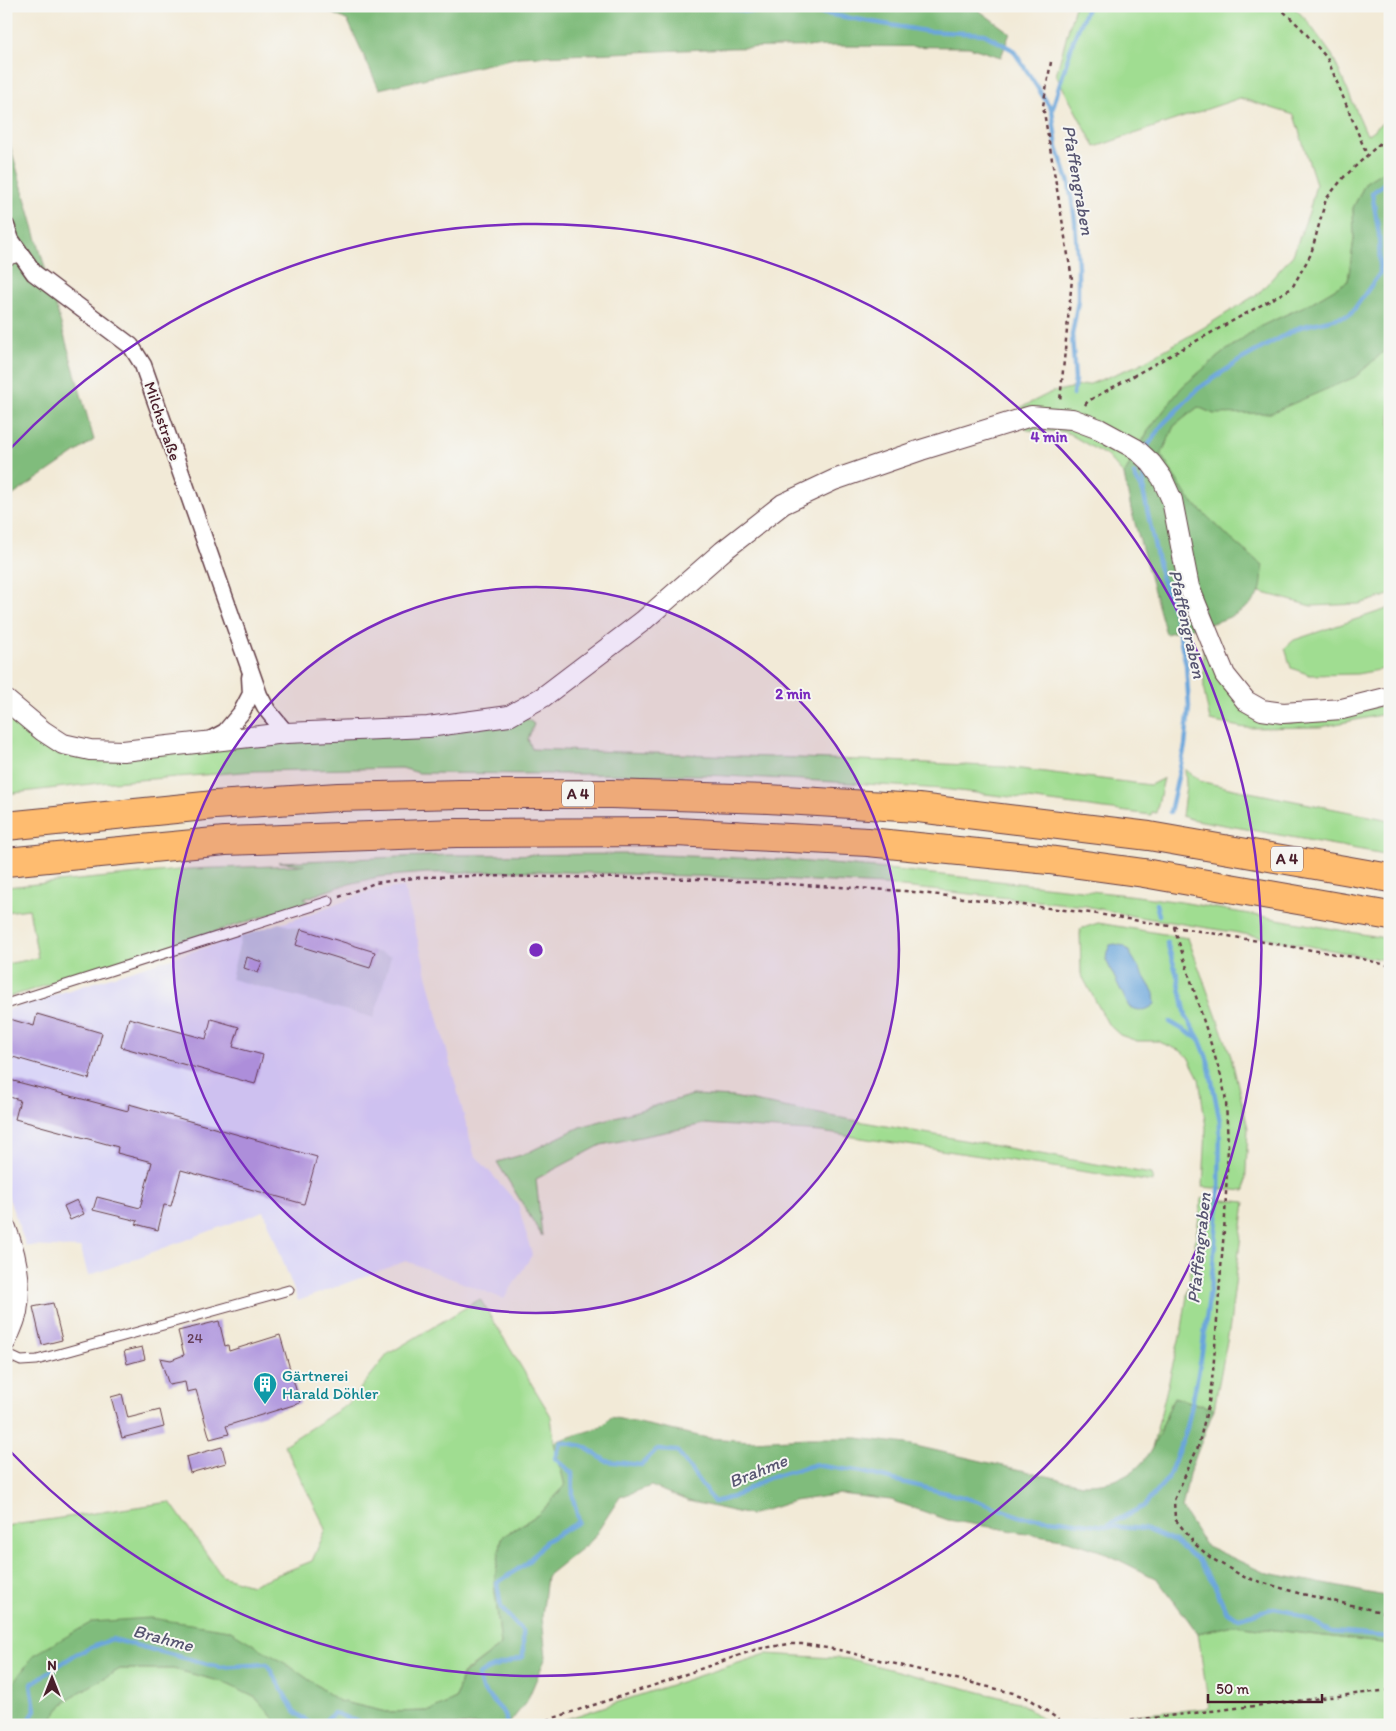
<svg xmlns="http://www.w3.org/2000/svg" width="1396" height="1731" viewBox="0 0 1396 1731" font-family="Itim,sans-serif">
<style>
.built{fill:#dad6f7}
.industrial{fill:#c0c2dd}
.green{fill:#a0dd91;stroke:#757e5e}
.forest{fill:#80bc7b;stroke:#656e53}
.water{fill:#6ba6db;stroke:#5a6283}
.lines{fill:none;stroke-linecap:round;stroke-linejoin:round}
.stream{stroke:#6ba6db;stroke-width:4.5}
.building{fill:#b49cdf}
.service-casing{stroke:#633d45;stroke-width:11}
.minor-casing{stroke:#633d45;stroke-width:19}
.tertiary-casing{stroke:#633d45;stroke-width:22}
.motorway-casing{stroke:#633d45;stroke-width:30}
.path{stroke:#633d45;stroke-width:2.5;stroke-dasharray:4 4;stroke-linecap:butt}
.service{stroke:#fff;stroke-width:9}
.minor{stroke:#fff;stroke-width:16}
.tertiary{stroke:#fff;stroke-width:20}
.motorway{stroke:#febc70;stroke-width:28}
.ring{fill:none;stroke:#7b2cbf;stroke-width:2.5}
.labels{text-anchor:middle;stroke-width:4;stroke-linejoin:round;paint-order:stroke}
.number-label{font-size:14px;fill:#643e58}
.shield{fill:#f6f6f2;stroke:#7e6067;stroke-width:1}
.shield-label{font-size:15px;font-weight:bold;fill:#4a1f2b}
.street-label{font-size:16px;fill:#4a1f2b;stroke:#f6f6f2}
.culture-label{font-size:16px;fill:#0d838f;stroke:#f6f6f2;text-anchor:start}
.water-label{font-size:18px;font-style:italic;fill:#575571;stroke:#f6f6f2}
.centre{fill:#7b2cbf;stroke:#f6f6f2;stroke-width:2.5}
.ring-label{font-size:15px;text-anchor:middle;font-weight:bold;fill:#7b2cbf;stroke:#f6f6f2;stroke-width:4;stroke-linejoin:round;paint-order:stroke}
</style>
<rect width="100%" height="100%" fill="#f6f6f2"/>
<filter id="ink" filterUnits="userSpaceOnUse"><feTurbulence type="fractalNoise" baseFrequency=".02" numOctaves="2"/><feDisplacementMap in="SourceGraphic" scale="10" xChannelSelector="R" yChannelSelector="G"/><feConvolveMatrix kernelMatrix="1 2 1 2 8 2 1 2 1" color-interpolation-filters="sRGB"/></filter>
<filter id="wash" filterUnits="userSpaceOnUse"><feTurbulence type="fractalNoise" baseFrequency=".0096" numOctaves="4" result="noise"/><feDisplacementMap in="SourceGraphic" scale="20" xChannelSelector="R" yChannelSelector="G"/><feGaussianBlur stdDeviation="1.12" result="paint"/><feColorMatrix in="noise" values="0 0 0 0 0 0 0 0 0 0 0 0 0 0 0 0 0 1.4 0 .05"/><feComposite in="paint" operator="in"/></filter>
<g filter="url(#wash)">
<rect width="100%" height="100%" fill="#f2ead7"/>
<path class="built" d="M404,887L474,1154L518,1204L532,1255L504,1299L406,1261L298,1301L264,1211L88,1276L81,1248L26,1246L6,1191V1010L312,914L368,892Z"/>
<path class="industrial" d="M279,923L391,956L374,1018L231,979L241,937Z"/>
<g class="green">
<path d="M1075,6H1293L1308,22L1332,55L1367,135L1390,117V167L1366,182L1353,208L1354,239L1348,281L1309,304L1257,328L1220,355L1182,387L1148,431L1124,475L1107,456L1066,432L1027,430L1020,408L1052,392L1090,384L1138,365L1203,328L1259,293L1293,255L1309,212L1316,184L1294,115L1240,98L1095,147L1056,75Z"/>
<path d="M1390,346V595L1359,604L1311,606L1260,592L1263,566L1232,540L1188,498L1161,455L1174,426L1198,407L1214,414L1355,377Z"/>
<path d="M1390,608V668L1357,674L1310,675L1291,668L1285,648L1294,640Z"/>
<path d="M1203,640L1241,709L1260,720L1291,723L1390,704V713L1321,727L1245,728L1210,721L1204,691Z"/>
<path d="M6,708L76,755L508,724L526,718L534,724L528,739L532,749L888,761L1005,767L1150,785L1164,778L1156,813L1152,812L1151,815L1028,799L942,789L804,780L707,775L419,773L402,768L255,771L99,783L6,794Z"/>
<path d="M1185,769L1200,781L1229,788L1390,820V855L1191,819L1182,816L1186,786Z"/>
<path d="M637,854L787,860L886,869L1137,896L1181,902L1390,939V961L1233,932L1133,916L1086,906L883,885L780,879L534,871L426,873L378,877L341,886L304,899L309,902L6,998V964L38,958L29,909L6,912V887L189,869L304,865L279,862L448,855Z"/>
<path d="M1098,923L1188,938L1231,1056L1248,1128L1245,1191L1203,1187L1206,1128L1199,1078L1188,1057L1181,1051L1157,1041H1137L1120,1035L1108,1024L1081,974L1080,929Z"/>
<path d="M693,1095L733,1097L825,1115L1151,1174L1153,1182L821,1132L704,1124L601,1145L536,1179L542,1236L497,1162L525,1154L580,1127Z"/>
<path d="M1202,1198L1245,1202L1230,1325L1214,1409L1174,1397L1151,1453L1182,1328Z"/>
<path d="M480,1299L551,1416L554,1442L565,1486L539,1514L502,1537L494,1583L501,1645L462,1674L456,1699L430,1711L386,1712L339,1701L288,1665L34,1655L6,1693V1526L170,1502L222,1576L251,1585L312,1561L326,1529L284,1445L347,1405L388,1354Z"/>
<path d="M1234,1625L1390,1644V1725H1086L1083,1720L1209,1708L1198,1633Z"/>
<path d="M766,1654L850,1659L1019,1702L1051,1725H548Z"/>
<path d="M120,1669H173L223,1682L256,1698L279,1725H46L68,1699Z"/>
</g>
<g class="forest">
<path d="M318,6H973L1010,33L1001,57L969,47L837,46L730,48L519,57L379,89L348,21Z"/>
<path d="M6,131L94,440L6,500Z"/>
<path d="M1390,167V193L1387,195V208L1390,211V346L1355,377L1271,413L1214,414L1198,407L1174,426L1161,455L1188,498L1232,540L1263,566C1262,573 1263,586 1259,593C1243,622 1196,626 1166,634L1131,509L1124,475L1148,431L1182,387L1220,355L1257,328L1309,304L1348,281L1354,239L1353,208L1366,182Z"/>
<path d="M1174,1397L1214,1409L1189,1474L1182,1509L1205,1545L1263,1572L1390,1597V1644L1234,1625L1198,1633L1157,1579L1103,1552L1068,1540L948,1520L891,1500L840,1494L794,1501L750,1515L688,1501L651,1486L620,1497L592,1540L547,1576L542,1617L546,1657L527,1701L508,1725H279L256,1698L223,1682L173,1669H120L68,1699L46,1725H6V1693L34,1655L92,1622L151,1618L229,1630L288,1665L339,1701L386,1712L430,1711L456,1699L462,1675L501,1645L494,1583L502,1537L539,1514L565,1486L554,1442L601,1427L611,1417L708,1438L751,1441L809,1438H857L907,1444L1082,1484C1147,1485 1153,1447 1174,1397Z"/>
</g>
<path class="water" d="M1115,944L1124,946L1128,950L1154,993L1155,1004C1146,1012 1139,1011 1129,1007L1106,960L1107,952L1110,945Z"/>
<g class="lines">
<g class="stream">
<path d="M722,6L745,11H809L925,31L984,34L1013,50L1052,110"/>
<path d="M1073,395L1075,380L1072,335L1078,301V266L1075,220L1069,183L1057,148L1052,110L1073,41L1088,6"/>
<path d="M1147,447L1162,425L1199,388L1242,359L1300,327L1350,315L1380,273L1379,234L1372,193L1390,179"/>
<path d="M1143,465L1144,491"/>
<path d="M1134,474L1144,495L1161,576L1175,616L1186,664L1189,707L1185,746L1170,812"/>
<path d="M1156,904L1159,915"/>
<path d="M1170,1022L1199,1039"/>
<path d="M1106,1526L1144,1506L1168,1478L1187,1428L1201,1359L1213,1266L1219,1195L1220,1122L1208,1061L1200,1040L1186,1016L1178,978L1167,943"/>
<path d="M27,1725L35,1710L31,1684L76,1654L112,1639L219,1667L267,1664L294,1711L312,1725"/>
<path d="M320,1725L334,1713L368,1725"/>
<path d="M507,1725L505,1714L482,1689L478,1675C491,1666 508,1663 523,1657V1632L501,1608L497,1583L527,1563L546,1541L579,1522L573,1498L572,1473L555,1458L561,1442L583,1446L606,1461L641,1465L656,1450L677,1451L714,1502L733,1497L768,1478L814,1465L863,1472L898,1481L974,1500L1022,1517L1059,1520L1105,1526L1145,1529L1175,1542L1198,1560L1215,1586L1226,1611L1239,1618L1274,1608L1290,1611L1332,1632L1390,1637"/>
</g>
</g>
<g id="blocks">
<g class="building">
<path d="M301,929L375,952L370,968L296,945Z"/>
<path d="M247,957L262,962L258,973L244,968Z"/>
<path d="M37,1014L102,1033L89,1079L6,1055V1018L34,1026Z"/>
<path d="M129,1018L206,1039L211,1019L239,1027L233,1047L263,1055L255,1084L121,1047Z"/>
<path d="M6,1079L128,1111L129,1104L317,1157L304,1204L181,1170L171,1206L164,1205L158,1230L136,1224L138,1221L93,1210L97,1197L140,1208L152,1162L117,1153L118,1147L15,1119L20,1100L6,1096Z"/>
<path d="M77,1200L84,1214L70,1220L64,1206Z"/>
<path d="M53,1303L62,1340L42,1345L33,1307Z"/>
<path d="M219,1321L225,1346L228,1345L229,1351L280,1335L300,1403L226,1426L229,1434L210,1439L196,1390L187,1392L185,1382L169,1385L160,1358L171,1360L184,1355L178,1331Z"/>
<path d="M142,1347L145,1359L127,1364L124,1351Z"/>
<path d="M122,1394L128,1418L160,1410L164,1427L122,1438L111,1397Z"/>
<path d="M222,1447L226,1463L190,1473L186,1457Z"/>
</g>
</g>
</g>
<g filter="url(#ink)">
<use href="#blocks" fill-opacity="0" stroke="#633d45" stroke-width="1"/>
<g class="lines">
<g class="service-casing">
<g id="service">
<path d="M6,261L22,256"/>
<path d="M6,1004L329,901"/>
<path d="M6,1354L21,1361L37,1360L289,1290"/>
</g>
</g>
<g class="minor-casing">
<g id="minor">
<path d="M6,226L11,240L34,273L131,346L143,365L259,695L267,710L286,733"/>
<path d="M210,740L225,732L241,713L251,694L250,677"/>
</g>
</g>
<g class="tertiary-casing">
<g id="tertiary">
<path d="M6,700L43,731L63,744L90,750L123,751L286,733L428,727L509,716L543,697L643,621L723,551L783,504L834,480L921,450L1031,416L1072,419L1099,429L1136,449L1151,463L1162,478L1172,500L1189,587L1225,675L1246,701L1262,710L1283,713L1342,709L1390,697"/>
<path d="M6,1228C16,1254 22,1284 17,1312C15,1322 10,1332 6,1341"/>
</g>
</g>
<g class="motorway-casing">
<g id="motorway">
<path d="M6,826L215,805L338,797L461,794H611L768,799L918,808L1149,836L1390,878"/>
<path d="M6,862L225,841L456,833L676,832L868,842L1049,860L1144,873L1390,916"/>
</g>
</g>
<g class="path">
<path d="M1278,6L1301,28L1327,58L1367,155"/>
<path d="M1051,62L1043,106L1072,279L1060,401"/>
<path d="M1085,405L1088,401L1292,288L1311,254L1326,199L1344,177L1390,134"/>
<path d="M339,897L375,883L423,877L480,876L704,879L905,891L1098,914L1359,958L1390,966"/>
<path d="M1174,927L1222,1079L1226,1101L1228,1146L1225,1217L1213,1372L1209,1402L1198,1447L1174,1500L1175,1519L1196,1545L1211,1558L1244,1577L1298,1593L1390,1614"/>
<path d="M532,1725L652,1686L757,1649L789,1644H802L839,1650L1013,1693L1030,1699L1066,1725"/>
<path d="M1109,1725V1723L1390,1690"/>
<path d="M1382,1725L1390,1723"/>
</g>
<use href="#service" class="service"/>
<use href="#minor" class="minor"/>
<use href="#tertiary" class="tertiary"/>
<use href="#motorway" class="motorway"/>
</g>
</g>
<circle cx="536" cy="950" r="363" fill="#7b2cbf" fill-opacity=".12"/>
<g class="ring">
<circle cx="536" cy="950" r="363"/>
<path d="M9 450A726 726 0 1 1 9 1450"/>
</g>
<defs>
<g id="building-pin" transform="scale(1.25)"><path d="M0 17L-7.5 6A9.5 9.5 0 1 1 7.5 6Z" fill="#0f9aa8" stroke="#f6f6f2"/><path d="M-4-6H4V6H1V3H-1V6H-4ZM-2.5-4.3h1.7v1.8h-1.7ZM.8-4.3h1.7v1.8H.8ZM-2.5-1h1.7V.8h-1.7ZM.8-1h1.7V.8H.8Z" fill="#fff"/></g>
</defs>
<g fill-rule="evenodd">
<use href="#building-pin" x="265" y="1384"/>
</g>
<g class="labels">
<g class="number-label">
<text x="195" y="1343">24</text>
</g>
<g class="shield">
<rect x="562" y="781.5" width="32" height="25" rx="4"/>
<rect x="1271" y="846.5" width="32" height="25" rx="4"/>
</g>
<g class="shield-label">
<text x="578" y="799">A 4</text>
<text x="1287" y="864">A 4</text>
</g>
<g class="street-label">
<text transform="translate(163 421) rotate(71)" y="6">Milchstraße</text>
</g>
<g class="culture-label">
<text x="282" y="1381">Gärtnerei<tspan x="282" dy="18">Harald Döhler</tspan></text>
</g>
<g class="water-label">
<text transform="translate(1078 180) rotate(80)" y="6">Pfaffengraben</text>
<text transform="translate(1187 624) rotate(77)" y="6">Pfaffengraben</text>
<text transform="translate(1199 1248) rotate(-84)" y="6">Pfaffengraben</text>
<text transform="translate(758 1471) rotate(-22)" y="6">Brahme</text>
<text transform="translate(163 1638) rotate(15)" y="6">Brahme</text>
</g>
</g>
<circle cx="536" cy="950" r="8" class="centre"/>
<g class="ring-label">
<text x="1049" y="442">4 min</text>
<text x="793" y="699">2 min</text>
</g>
<rect width="1396" height="1731" fill="none" stroke="#f6f6f2" stroke-width="25"/>
<g transform="translate(52 1678)" stroke="#f6f6f2" stroke-width="4" paint-order="stroke">
<path d="M0-4L9 19L0 12L-9 19Z" fill="#4a1f2b"/>
<text y="-8" font-size="14" font-weight="bold" text-anchor="middle" fill="#4a1f2b">N</text>
</g>
<path d="M1208 1694v8h114v-8" fill="none" stroke="#4a1f2b" stroke-width="2.5"/>
<text x="1216" y="1694" font-size="15" fill="#4a1f2b" stroke="#f6f6f2" stroke-width="4" paint-order="stroke">50 m</text>
</svg>
